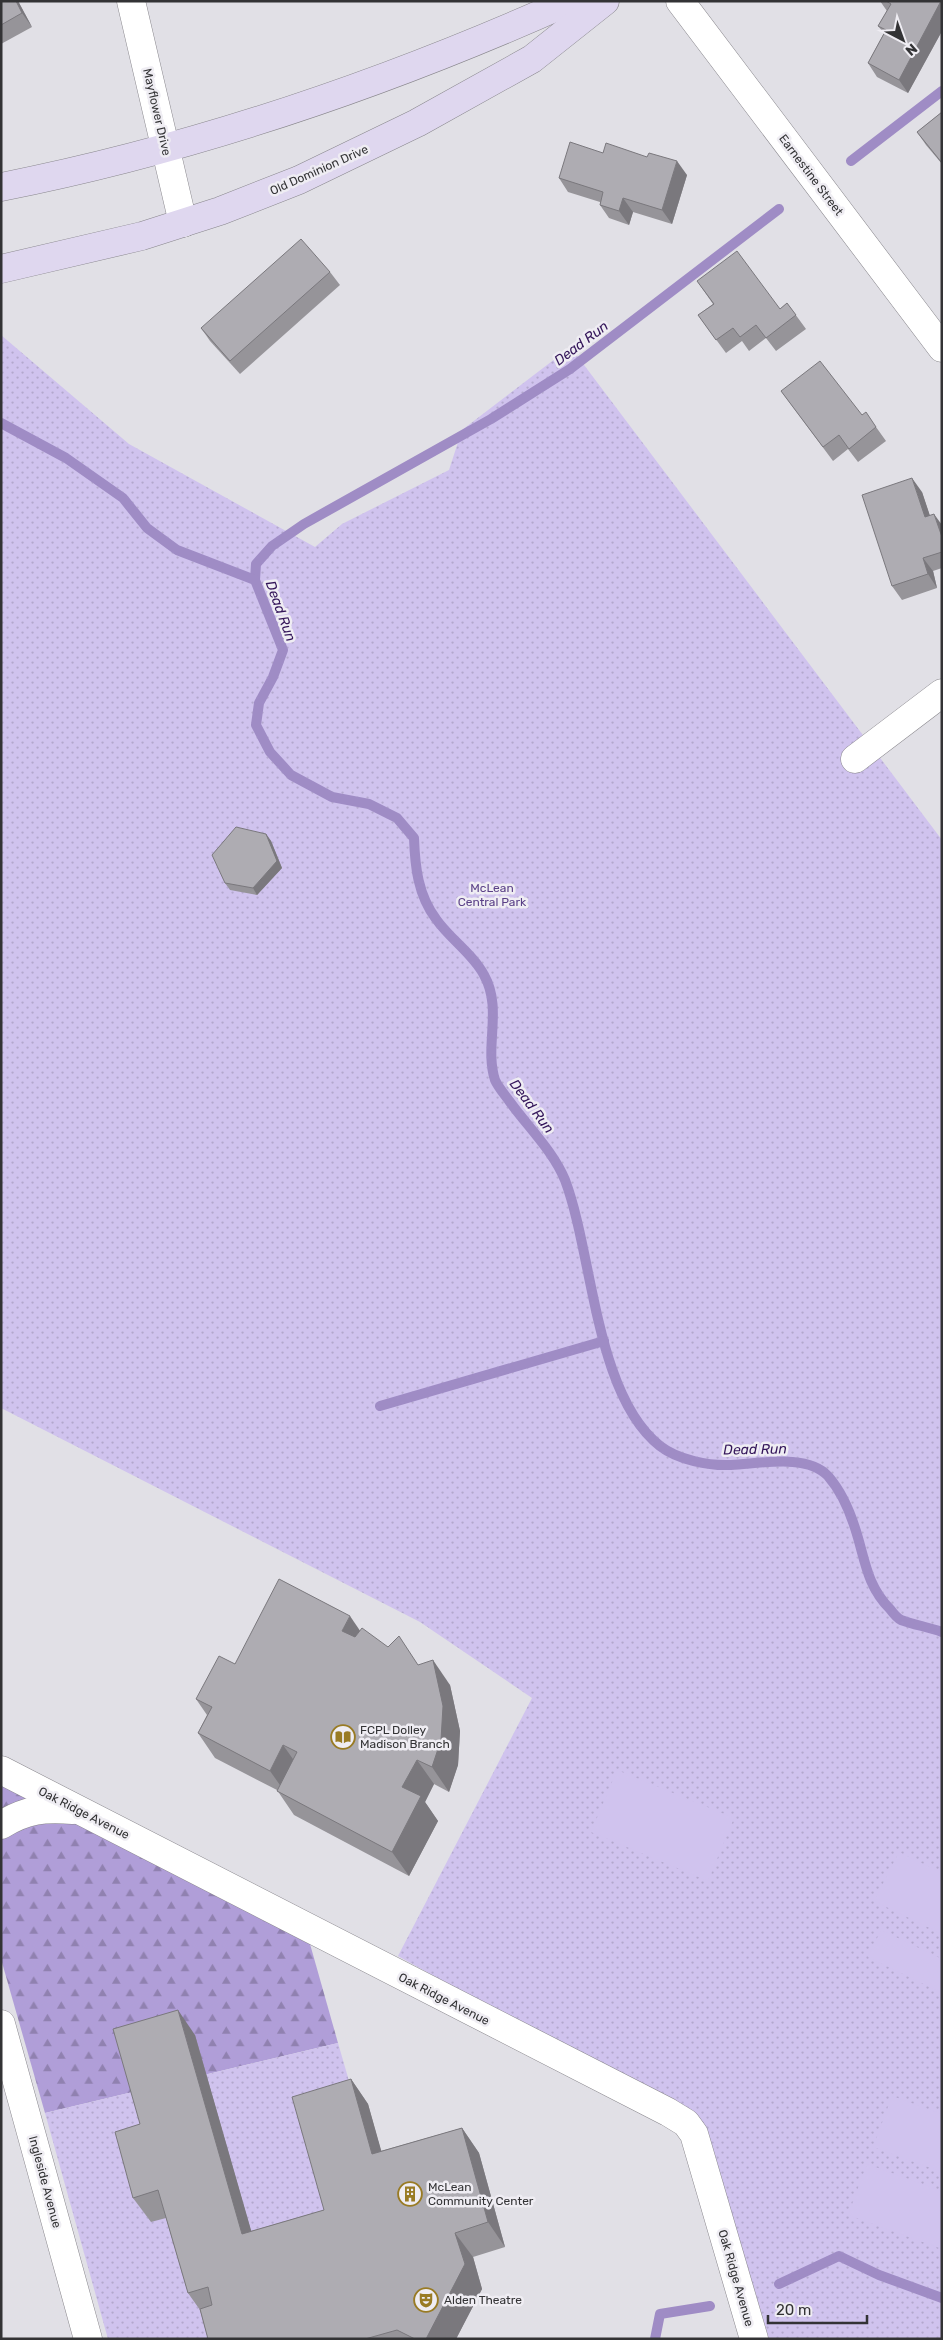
<svg xmlns="http://www.w3.org/2000/svg" width="943" height="2340" viewBox="0 0 943 2340" font-family="Rubik,sans-serif">
<style>
.forest{fill:url(#forest-firs)}
.park{fill:url(#park-dots)}
.garden{fill:#d0c3ee}
.lines{fill:none;stroke-linecap:round;stroke-linejoin:round}
.stream{stroke:#9f8cc5;stroke-width:10}
.street-casing{stroke:#88868c;stroke-width:29}
.secondary-casing{stroke:#88868c;stroke-width:29}
.street{stroke:#fff;stroke-width:28}
.secondary{stroke:#dfd7ef;stroke-width:28}
.wall{fill:#969499}
.shaded-wall{fill:#7a787d}
.building{fill:#aeacb2;stroke:#7a787d}
.labels{text-anchor:middle;stroke-width:5;stroke-linejoin:round;paint-order:stroke}
.street-label{font-size:12px;fill:#333335;stroke:#efedf3}
.park-label{font-size:12px;fill:#5a4087;stroke:#efedf3}
.poi-label{font-size:12px;fill:#333335;stroke:#efedf3;text-anchor:start}
.water-label{font-size:14px;font-style:italic;fill:#34165a;stroke:#efedf3}
</style>
<defs>
<pattern id="forest-firs" width="22" height="20" patternUnits="userSpaceOnUse" patternTransform="scale(1.25)"><rect width="22" height="20" fill="#b09ed8"/><path d="M5 1l3.5 6h-7zM16 11l3.5 6h-7z" fill="#9081b0"/></pattern>
<pattern id="park-dots" width="8" height="8" patternUnits="userSpaceOnUse" patternTransform="scale(1.25)"><rect width="8" height="8" fill="#d0c3ee"/><path d="M2 2h.1M6 6h.1" fill="none" stroke="#b3a8cd" stroke-width="1.8" stroke-linecap="round"/></pattern>
</defs>
<rect width="100%" height="100%" fill="#e1e0e6"/>
<path class="forest" d="M1,1773L310,1944L338,2043L45,2113L1,1959Z"/>
<g class="park">
<path d="M1,335L129,444L315,547L342,524L449,470L462,430L568,349L570,351L572,349L942,840V2339H769L707,2131L665,2105L398,1956L532,1698L420,1622L1,1408Z"/>
<path d="M338,2043L424,2339H108L45,2113Z"/>
</g>
<g class="garden">
<path d="M617,1770L734,1818L708,1881L591,1832Z"/>
<path d="M899,1852L942,1873V1934L874,1901Z"/>
<path d="M881,1930L942,1959V1993L868,1957Z"/>
<path d="M892,2096L942,2114V2172L873,2147Z"/>
<path d="M867,2164L942,2191V2249L848,2215Z"/>
</g>
<g class="lines">
<g class="stream">
<path d="M851,161L942,91"/>
<path d="M779,209L570,369L491,419L304,524L272,546L256,564L255,580L283,650L273,677L259,703L256,725L270,752L291,775L332,797L369,804L397,818L414,838C415,867 418,895 436,919C450,939 473,954 484,975C503,1009 484,1046 495,1080C498,1087 505,1095 510,1102C528,1127 553,1151 565,1180C593,1254 595,1395 660,1446C678,1460 709,1466 731,1465C758,1464 807,1453 828,1476C841,1491 849,1509 855,1528C865,1558 866,1585 890,1609C893,1613 897,1618 901,1620C914,1625 929,1627 942,1632"/>
<path d="M1,423L66,458L123,498L147,528L177,550L255,580"/>
<path d="M380,1406L604,1341"/>
<path d="M779,2284L839,2256L879,2275L942,2298"/>
<path d="M655,2339L660,2314L710,2306"/>
</g>
<g class="street-casing">
<g id="street">
<path d="M131,1L183,223"/>
<path d="M680,1L942,348"/>
<path d="M855,759L942,693"/>
<path d="M1,1770L668,2112L686,2123L694,2134L754,2339"/>
<path d="M1,1825C27,1809 44,1808 73,1810"/>
<path d="M1,2024L88,2339"/>
</g>
</g>
<g class="secondary-casing">
<g id="secondary">
<path d="M1,187C198,148 387,83 570,1"/>
<path d="M1,269L142,236L220,211L299,180L417,123L532,59L605,1"/>
</g>
</g>
<use href="#street" class="street"/>
<use href="#secondary" class="secondary"/>
</g>
<g class="wall">
<path d="M1,1H18L32,27L1,44Z"/>
<path d="M880,1H942V31L908,93L877,77L868,63L884,33L878,26L887,11Z"/>
<path d="M942,112V164L926,145L917,132Z"/>
<path d="M603,153L687,175L672,224L633,212L629,225L609,218L600,205V202L568,192L559,178Z"/>
<path d="M330,272L340,285L240,374L210,341L201,328Z"/>
<path d="M697,281L780,309L787,303L806,329L776,351L766,338L749,351L742,341L726,353L698,315L713,304Z"/>
<path d="M781,391L862,415L876,427L886,441L858,462L848,449L833,461Z"/>
<path d="M922,492L930,516L942,525V568L933,571L937,588L902,600L892,586Z"/>
<path d="M266,834L271,841L282,868L257,895L230,890L225,883Z"/>
<path d="M360,1631L450,1685L460,1731L458,1765L449,1792L434,1784L425,1802L438,1821L409,1876L294,1815L277,1790L215,1758L198,1733L207,1715L196,1699L235,1664Z"/>
<path d="M195,2035L251,2231L324,2210L351,2079L368,2104L381,2151L462,2128L479,2153L505,2247L473,2257L482,2289L456,2339H208L200,2310L188,2293L166,2218L151,2222L133,2198L140,2124Z"/>
</g>
<g class="shaded-wall">
<path d="M16,1H18L32,27L22,13Z"/>
<path d="M941,1L942,31L908,93L899,80Z"/>
<path d="M677,161L687,175L672,224L662,210Z"/>
<path d="M623,198L633,212L629,225L619,211Z"/>
<path d="M912,478L922,492L935,531L925,517Z"/>
<path d="M934,514L942,525V537Z"/>
<path d="M923,558L933,571L937,588L928,574Z"/>
<path d="M266,834L271,841L282,868L257,895L253,888Z"/>
<path d="M350,1616L367,1641L360,1656L342,1631Z"/>
<path d="M433,1660L450,1685L460,1731L458,1765L449,1792L432,1767Z"/>
<path d="M283,1745L300,1769L287,1795L270,1771Z"/>
<path d="M417,1760L434,1784L425,1802L438,1821L409,1876L392,1852L402,1787Z"/>
<path d="M178,2010L195,2035L259,2258L242,2234Z"/>
<path d="M351,2079L368,2104L389,2178L372,2154Z"/>
<path d="M462,2128L479,2153L505,2247L488,2222Z"/>
<path d="M455,2233L473,2257L482,2289L456,2339H426Z"/>
</g>
<g class="building">
<path d="M1,1H16L22,13L1,25Z"/>
<path d="M886,1H941L899,80L868,63L886,30L878,26L891,4Z"/>
<path d="M942,112V163L917,132Z"/>
<path d="M570,142L603,153L606,143L647,157L649,153L677,161L662,210L623,198L619,211L600,205L603,192L559,178Z"/>
<path d="M301,239L330,272L230,361L201,328Z"/>
<path d="M737,251L780,309L787,303L796,315L766,338L756,325L740,337L733,328L716,340L698,315L714,304L697,281Z"/>
<path d="M820,361L862,415L866,412L876,427L849,449L839,435L823,447L781,391Z"/>
<path d="M912,478L925,517L934,514L942,537V552L923,558L928,574L892,586L862,495Z"/>
<path d="M236,827L266,834L277,861L253,888L225,883L212,855Z"/>
<path d="M279,1579L350,1616L342,1631L355,1637L362,1628L388,1647L399,1636L418,1665L433,1660L443,1706L441,1740L432,1767L417,1760L402,1787L421,1796L392,1852L277,1791L297,1752L283,1745L270,1771L198,1733L212,1707L196,1699L219,1656L235,1664Z"/>
<path d="M178,2010L242,2234L324,2210L292,2097L351,2079L372,2154L462,2128L488,2222L455,2233L465,2264L426,2339H415L397,2330L365,2339H208L200,2309L212,2305L208,2287L188,2293L158,2190L133,2198L115,2132L140,2124L113,2029Z"/>
</g>
<defs>
<g id="library-ring" transform="scale(1.25)"><circle r="9.5" fill="#efedf3" stroke="#997b24" stroke-width="1.5"/><path d="M-6-4Q-3-5.5-.7-3.5V5Q-3 3-6 4ZM6-4Q3-5.5 .7-3.5V5Q3 3 6 4Z" fill="#997b24"/></g>
<g id="building-ring" transform="scale(1.25)"><circle r="9.5" fill="#efedf3" stroke="#997b24" stroke-width="1.5"/><path d="M-4-6H4V6H1V3H-1V6H-4ZM-2.5-4.3h1.7v1.8h-1.7ZM.8-4.3h1.7v1.8H.8ZM-2.5-1h1.7V.8h-1.7ZM.8-1h1.7V.8H.8Z" fill="#997b24"/></g>
<g id="theatre-ring" transform="scale(1.25)"><circle r="9.5" fill="#efedf3" stroke="#997b24" stroke-width="1.5"/><path d="M-5-5.5Q0-4 5-5.5V0Q5 5 0 6Q-5 5-5 0ZM-3.3-2.5H-1v1.5H-3.3ZM1-2.5H3.3v1.5H1ZM-2.8 1Q0 5.5 2.8 1Z" fill="#997b24"/></g>
</defs>
<g fill-rule="evenodd">
<use href="#library-ring" x="343" y="1737"/>
<use href="#building-ring" x="410" y="2194"/>
<use href="#theatre-ring" x="426" y="2300"/>
</g>
<g class="labels">
<g class="street-label">
<text transform="translate(157 112) rotate(77)" y="4">Mayflower Drive</text>
<text transform="translate(319 170) rotate(-24)" y="4">Old Dominion Drive</text>
<text transform="translate(811 175) rotate(53)" y="4">Earnestine Street</text>
<text transform="translate(84 1813) rotate(27)" y="4">Oak Ridge Avenue</text>
<text transform="translate(444 1999) rotate(27)" y="4">Oak Ridge Avenue</text>
<text transform="translate(45 2182) rotate(75)" y="4">Ingleside Avenue</text>
<text transform="translate(736 2278) rotate(74)" y="4">Oak Ridge Avenue</text>
</g>
<g class="park-label">
<text x="492" y="892">McLean<tspan x="492" dy="14">Central Park</tspan></text>
</g>
<g class="poi-label">
<text x="360" y="1734">FCPL Dolley<tspan x="360" dy="14">Madison Branch</tspan></text>
<text x="428" y="2191">McLean<tspan x="428" dy="14">Community Center</tspan></text>
<text x="444" y="2304">Alden Theatre</text>
</g>
<g class="water-label">
<text transform="translate(581 343) rotate(-37)" y="5">Dead Run</text>
<text transform="translate(281 611) rotate(70)" y="5">Dead Run</text>
<text transform="translate(532 1106) rotate(53)" y="5">Dead Run</text>
<text transform="translate(755 1449) rotate(-1)" y="5">Dead Run</text>
</g>
</g>
<rect width="943" height="2340" fill="none" stroke="#333335" stroke-width="5"/>
<g transform="translate(903 40) rotate(139)" stroke="#efedf3" stroke-width="4" paint-order="stroke">
<path d="M0-4L9 19L0 12L-9 19Z" fill="#333335"/>
<text y="-8" font-size="14" font-weight="bold" text-anchor="middle" fill="#333335">N</text>
</g>
<path d="M768 2315v8h99v-8" fill="none" stroke="#333335" stroke-width="2.5"/>
<text x="776" y="2315" font-size="15" fill="#333335" stroke="#efedf3" stroke-width="4" paint-order="stroke">20 m</text>
</svg>
